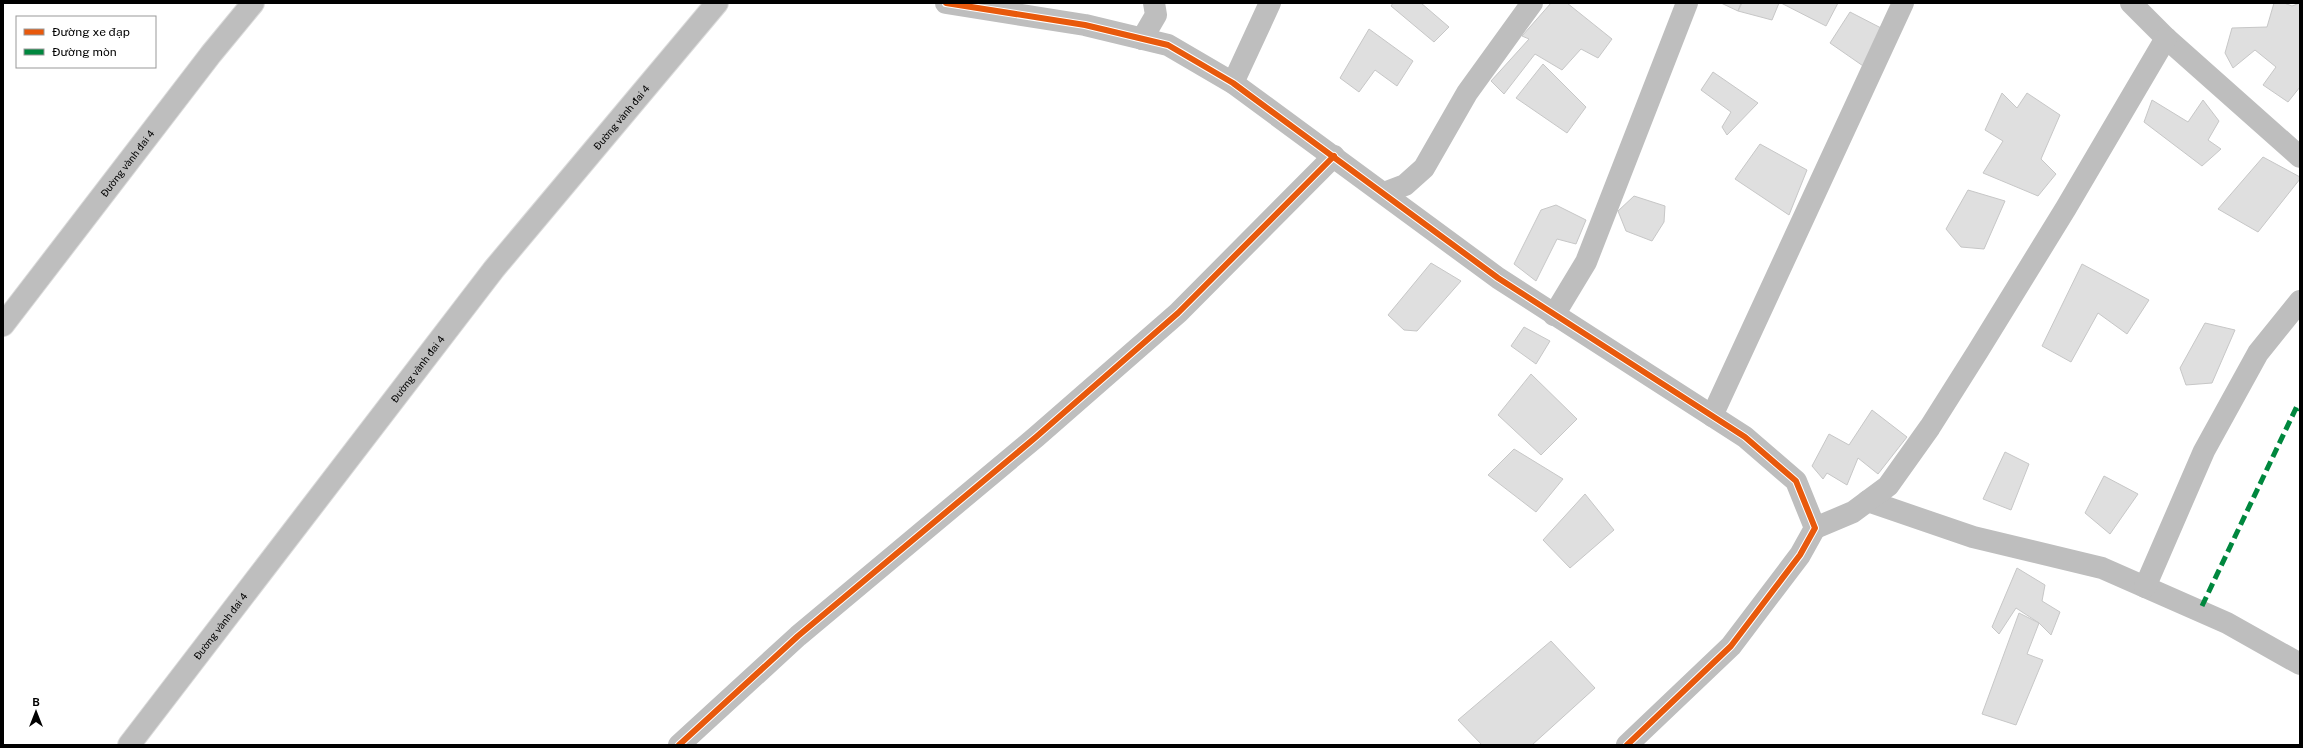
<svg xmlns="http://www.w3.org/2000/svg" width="2303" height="748" viewBox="0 0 2303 748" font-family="'Public Sans',sans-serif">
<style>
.building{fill:#dfdfdf;stroke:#c7c7c7}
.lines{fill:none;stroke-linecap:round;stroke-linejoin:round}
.major-casing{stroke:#dbdbdb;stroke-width:24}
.minor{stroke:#bebebe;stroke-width:22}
.major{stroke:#bebebe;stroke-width:22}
.quiet{stroke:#00873e;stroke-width:5;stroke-dasharray:10 5;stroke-linecap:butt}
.cycleway-casing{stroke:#fff;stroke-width:8}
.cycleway{stroke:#e8590c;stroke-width:6}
.labels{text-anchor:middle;stroke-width:4;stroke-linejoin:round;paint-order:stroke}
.street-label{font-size:10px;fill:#000;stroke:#fff}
</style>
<rect width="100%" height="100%" fill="#fff"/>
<g class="building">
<path d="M1393,3H1421L1449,27L1434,42L1391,6Z"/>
<path d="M1551,3H1567L1612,39L1598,58L1581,49L1562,70L1535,54L1504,94L1491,81L1529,39L1522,36Z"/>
<path d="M1721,3H1741L1738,11Z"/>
<path d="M1742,3H1779L1772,20L1738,11Z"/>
<path d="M1781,3H1838L1826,26Z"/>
<path d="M2274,3H2284L2292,6L2300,3V87L2288,102L2263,85L2276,67L2255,50L2233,68L2225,53L2232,28L2267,27Z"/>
<path d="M1850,12L1883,29L1866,68L1830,43Z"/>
<path d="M1369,29L1413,61L1397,86L1375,70L1359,92L1340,78Z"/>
<path d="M1543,64L1586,107L1567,133L1516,98Z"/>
<path d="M1713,72L1758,103L1727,135L1722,127L1731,112L1701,90Z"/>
<path d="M2002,93L2017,108L2027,93L2060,115L2041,159L2056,174L2038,196L1983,173L2003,141L1985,130Z"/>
<path d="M2152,100L2188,122L2203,100L2219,121L2208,140L2221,149L2202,166L2144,122Z"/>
<path d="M1760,144L1807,170L1789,215L1735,179Z"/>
<path d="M2263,157L2300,177V179L2258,232L2218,209Z"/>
<path d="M1968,190L2005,201L1984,249L1961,247L1946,229Z"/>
<path d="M1634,196L1665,206L1664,222L1652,241L1626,231L1618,211Z"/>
<path d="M1556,205L1586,220L1576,244L1557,239L1536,281L1514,264L1541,210Z"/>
<path d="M1431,263L1461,281L1417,331L1404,330L1388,315Z"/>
<path d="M2082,264L2149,300L2127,334L2098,313L2071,362L2042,346Z"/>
<path d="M2205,323L2235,330L2212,383L2186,385L2180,368Z"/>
<path d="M1524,327L1550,341L1536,364L1511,346Z"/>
<path d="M1531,374L1577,419L1541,455L1498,415Z"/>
<path d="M1872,410L1907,437L1878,474L1858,458L1847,485L1827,473L1823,479L1812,466L1829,434L1849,445Z"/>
<path d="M1514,449L1563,479L1536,512L1488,475Z"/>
<path d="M2005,452L2029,464L2011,510L1983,499Z"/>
<path d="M2104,476L2138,494L2110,534L2085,513Z"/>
<path d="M1585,494L1614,530L1570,568L1543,540Z"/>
<path d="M2017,568L2045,585L2042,601L2060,612L2051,635L2039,623L2016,608L1999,634L1992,627Z"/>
<path d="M2019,613L2039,623L2027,654L2043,660L2016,725L1982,714Z"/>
<path d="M1551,641L1595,688L1532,745H1482L1458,720Z"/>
</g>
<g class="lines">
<g class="major-casing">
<g id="major">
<path id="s1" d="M3,325L211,54L253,3"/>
<path id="s2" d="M129,745L494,269L717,3"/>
</g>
</g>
<g class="minor">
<path d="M946,3L1085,25L1168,45L1233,83L1498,278L1745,437L1796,481L1815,528L1800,555L1731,646L1627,745"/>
<path d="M2131,3L2166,38L2300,157"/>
<path d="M1142,39L1156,15L1154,3"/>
<path d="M1233,83L1270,3"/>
<path d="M1384,193L1405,185L1424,168L1467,93L1532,3"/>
<path d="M1554,315L1586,262L1687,3"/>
<path d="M1712,416L1903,3"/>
<path d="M1868,501L1973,537L2102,568L2227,623L2300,664"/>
<path d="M1815,528L1853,512L1888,486L1930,427L1978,351L2066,208L2166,38"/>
<path d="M2145,587L2204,451L2258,353L2300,301"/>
<path d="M679,745L798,636L1036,437L1178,313L1334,156"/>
</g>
<use href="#major" class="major"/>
<path class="quiet" d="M2202,606L2297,406L2300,410"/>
<g class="cycleway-casing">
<g id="cycleway">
<path d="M946,3L1085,25L1168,45L1233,83L1498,278L1745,437L1796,481L1815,528L1800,555L1731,646L1627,745"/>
<path d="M679,745L798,636L1036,437L1178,313L1334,156"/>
</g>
</g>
<use href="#cycleway" class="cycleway"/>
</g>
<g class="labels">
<g class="street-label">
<text dy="4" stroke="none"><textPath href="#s2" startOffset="798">Đường vành đai 4</textPath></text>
<text dy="4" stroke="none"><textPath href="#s1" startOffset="204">Đường vành đai 4</textPath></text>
<text dy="4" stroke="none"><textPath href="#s2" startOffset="474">Đường vành đai 4</textPath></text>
<text dy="4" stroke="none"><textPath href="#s2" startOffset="150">Đường vành đai 4</textPath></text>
</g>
</g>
<rect width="2303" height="748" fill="none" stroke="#000000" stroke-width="8"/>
<rect x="16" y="16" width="140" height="52" fill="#ffffff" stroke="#999999"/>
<rect x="24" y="29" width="20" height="6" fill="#e8590c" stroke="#999999"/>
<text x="52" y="36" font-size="12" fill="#000000">Đường xe đạp</text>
<rect x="24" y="49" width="20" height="6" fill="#00873e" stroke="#999999"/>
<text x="52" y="56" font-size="12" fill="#000000">Đường mòn</text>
<g transform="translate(36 712)" stroke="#ffffff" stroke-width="3" paint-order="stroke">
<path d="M0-3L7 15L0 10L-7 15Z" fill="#000000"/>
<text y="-6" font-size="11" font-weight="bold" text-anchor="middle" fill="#000000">B</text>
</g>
</svg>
